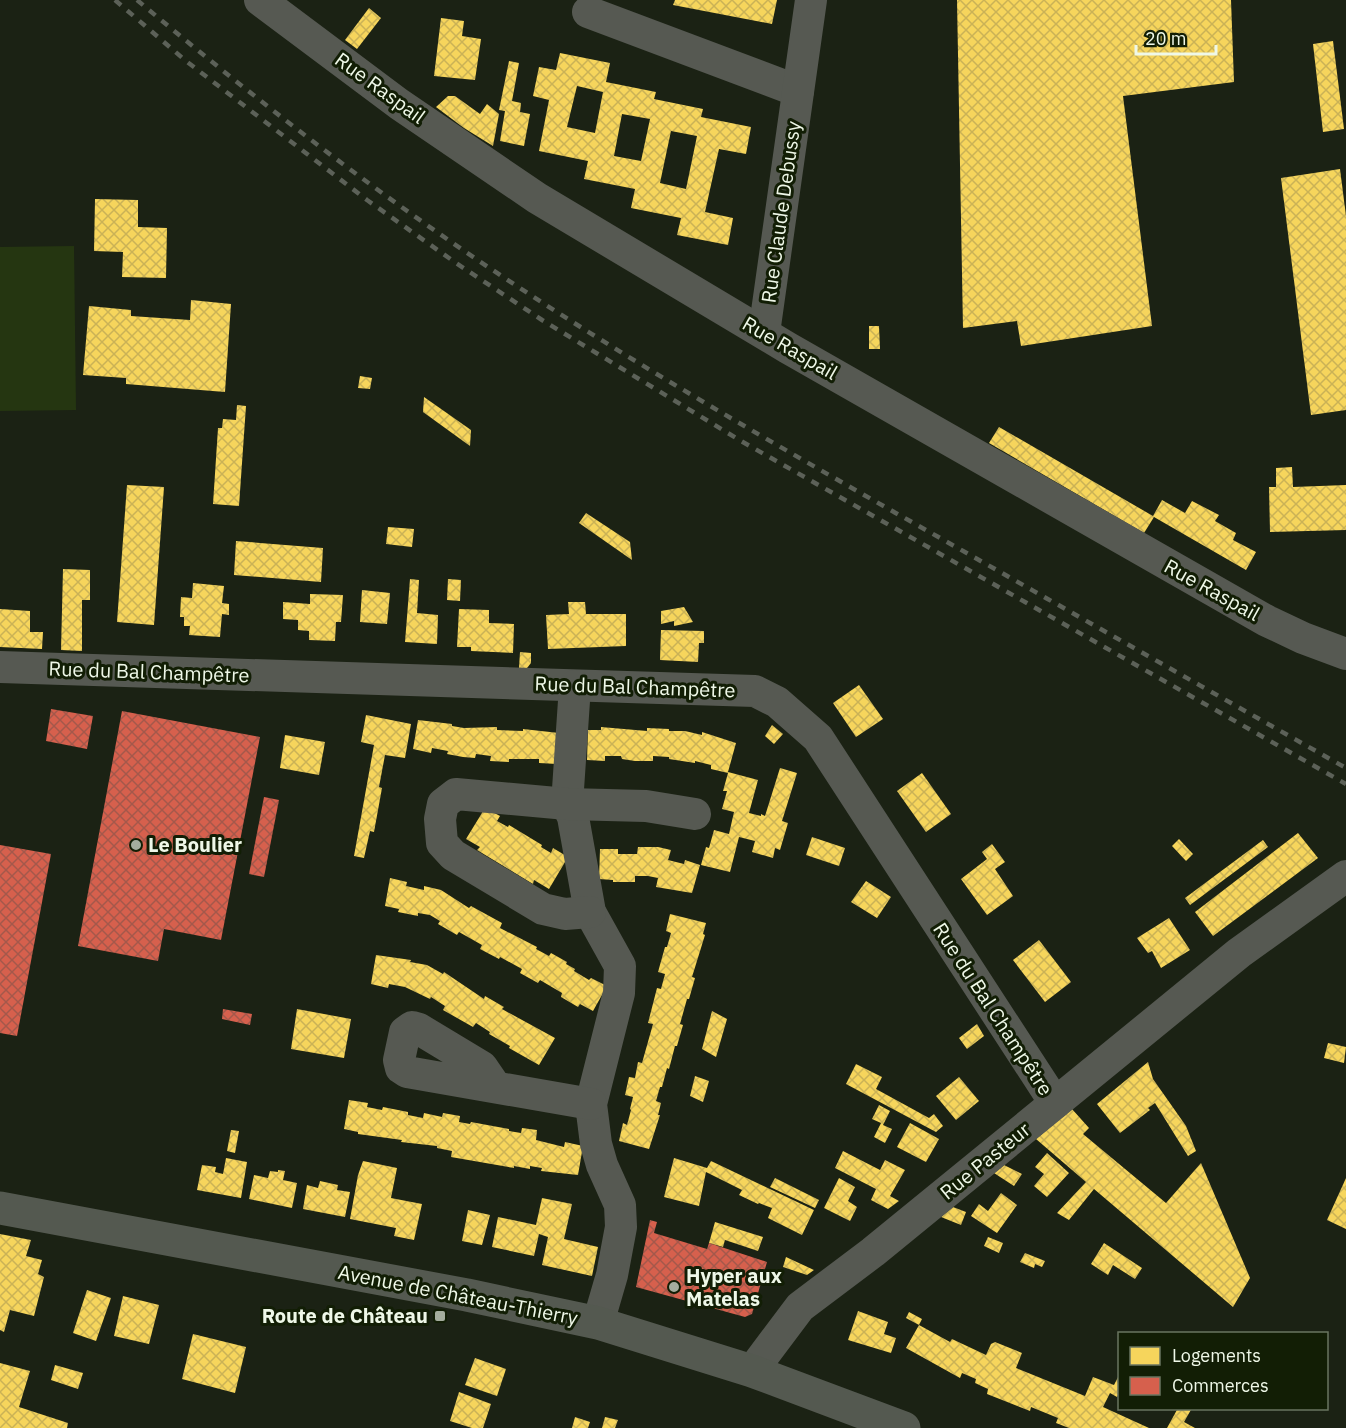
<svg xmlns="http://www.w3.org/2000/svg" width="1346" height="1428" viewBox="0 0 1346 1428" font-family="'IBM Plex Sans',sans-serif">
<style>
.green{fill:#253611}
.homes{fill:url(#homes-cross-hatch);fill-rule:evenodd}
.shops{fill:url(#shops-cross-hatch)}
.lines{fill:none;stroke-linecap:round;stroke-linejoin:round}
.minor{stroke:#565952;stroke-width:32}
.major{stroke:#545950;stroke-width:33}
.rail{stroke:#5c6158;stroke-width:4.5;stroke-dasharray:8 8;stroke-linecap:butt}
.poi-dot{fill:#a5ad9e;stroke:#121e05;stroke-width:2}
.labels{text-anchor:middle;stroke-width:6;stroke-linejoin:round;paint-order:stroke}
.street-label{font-size:20px;fill:#eff8e8;stroke:#121e05}
.poi-label{font-size:20px;font-weight:bold;fill:#eff8e8;stroke:#121e05;text-anchor:start}
</style>
<defs>
<pattern id="homes-cross-hatch" width="8" height="8" patternUnits="userSpaceOnUse" patternTransform="scale(1.5)"><rect width="8" height="8" fill="#f6d55c"/><path d="M0 0l8 8M0 8l8-8" fill="none" stroke="#cab256"/></pattern>
<pattern id="shops-cross-hatch" width="8" height="8" patternUnits="userSpaceOnUse" patternTransform="scale(1.5)"><rect width="8" height="8" fill="#d6604d"/><path d="M0 0l8 8M0 8l8-8" fill="none" stroke="#a4584b"/></pattern>
</defs>
<rect width="100%" height="100%" fill="#1b2214"/>
<path class="green" d="M74,246L76,410L0,411V247Z"/>
<g class="homes">
<path d="M675,0H777L772,24L673,5Z"/>
<path d="M957,0H1231L1234,82L1123,96L1152,326L1021,346L1017,321L963,328Z"/>
<path d="M369,8L381,18L357,49L345,40Z"/>
<path d="M441,18L464,21L462,36L481,39L475,80L434,76Z"/>
<path d="M1333,41L1344,129L1323,132L1313,44Z"/>
<path d="M560,53L610,63L606,82L656,92L654,99L703,109L701,117L751,127L746,154L719,149L705,212L733,218L728,245L677,235L681,218L631,208L635,189L584,179L588,161L539,151L549,100L533,96L539,67L556,70ZM577,86L603,92L595,133L567,127ZM622,114L650,119L641,161L614,156ZM671,131L697,136L686,189L660,183Z"/>
<path d="M509,61L519,63L512,101L521,103L520,112L530,114L524,146L500,141L505,111L499,110Z"/>
<path d="M448,96H455L480,114L487,104L499,114L493,146L464,128L436,107Z"/>
<path d="M1340,169L1346,216V410L1311,415L1281,178Z"/>
<path d="M95,199L138,200V227L167,228L166,278L122,277L123,252L94,251Z"/>
<path d="M191,300L231,304L225,392L126,384V378L83,375L89,306L131,310V316L190,320Z"/>
<path d="M869,326H879L880,349H869Z"/>
<path d="M360,376L372,378L370,389L358,388Z"/>
<path d="M424,397L471,430L470,446L423,412Z"/>
<path d="M237,405L246,406L239,506L213,504L218,428H222L223,419L236,420Z"/>
<path d="M999,427L1153,516L1162,500L1185,513L1192,501L1219,515L1215,521L1236,533L1233,540L1256,552L1246,570L1154,517L1144,533L989,443Z"/>
<path d="M1292,467L1293,487L1346,485V530L1270,532L1269,487H1276V468Z"/>
<path d="M127,485L164,487L154,625L117,622Z"/>
<path d="M586,513L630,542L632,560L579,523Z"/>
<path d="M388,527L414,529L412,547L386,544Z"/>
<path d="M236,541L323,548L321,582L234,575Z"/>
<path d="M63,569L90,570V600H82V651L61,650Z"/>
<path d="M410,579L419,580L417,613L438,615L437,644L405,642Z"/>
<path d="M448,579L461,580L460,601L447,600Z"/>
<path d="M193,583L224,586L222,603L229,604V615L222,614L220,637L189,635L190,626H184V617H180L181,597L192,598Z"/>
<path d="M362,590L390,593L387,624L360,622Z"/>
<path d="M310,594L343,595L341,622H336L335,641L309,640V631L298,630V620L283,619V602L310,604Z"/>
<path d="M568,602H585L586,614H626V646L548,649L546,615L569,614Z"/>
<path d="M684,607L693,622L674,626V621L661,624V611Z"/>
<path d="M0,609L30,611V632H43L42,649L0,647Z"/>
<path d="M459,609L489,610V623L514,624L513,653L471,651V647H457Z"/>
<path d="M661,630L704,631V643H699L698,662L660,660Z"/>
<path d="M520,652L531,653V663L527,668H519Z"/>
<path d="M859,685L883,719L856,737L833,703Z"/>
<path d="M366,715L411,724L405,758L385,755L379,787L382,788L374,832L370,831L364,858L354,856L374,745L361,742Z"/>
<path d="M418,720L452,724V726L464,728L497,727V730L523,731V729L559,733L557,764L539,763V759H509V762L490,761L491,756L476,754L475,758L463,757L447,754L448,751L432,748L431,753L413,749Z"/>
<path d="M772,725L783,734L774,744L765,736Z"/>
<path d="M601,727L647,731V728L669,729V731H685L702,735V732L736,743L728,772L758,780L749,813L761,816V814L765,816L780,768L797,773L782,821L788,823L780,850L775,848L773,858L752,852L755,841L739,837L730,872L701,865L706,847L709,848L714,830L729,834L734,812L722,809L727,791H723L728,773L711,769V765L695,761V763L669,759V757L653,756V761H635L622,759L621,756H605V761L587,760L588,730H601Z"/>
<path d="M285,735L325,742L319,775L280,768Z"/>
<path d="M922,773L951,814L926,832L897,791Z"/>
<path d="M485,808L500,816L497,821L508,827L509,825L542,845L541,847L551,853L553,848L568,857L549,889L534,880L533,884L477,850L480,847L466,839Z"/>
<path d="M1298,833L1318,858L1213,936L1195,912Z"/>
<path d="M812,837L845,848L839,866L806,855Z"/>
<path d="M1179,839L1193,854L1186,861L1172,846Z"/>
<path d="M1263,840L1268,847L1190,905L1185,898Z"/>
<path d="M992,844L1005,862L995,869L1013,896L987,915L961,879L987,859L982,852Z"/>
<path d="M638,847H658L671,850L668,860L684,864L685,860L700,865L692,893L656,887L658,878L648,876H635V882H613V880L599,879L600,849H618V854H637Z"/>
<path d="M390,878L407,882L406,886L424,890V886L441,890L469,908L471,906L502,923L500,928L537,947L536,949L549,956L551,953L567,962L566,964L575,969L574,971L589,980L591,978L607,986L593,1011L580,1004L578,1007L561,997L562,993L540,980L538,983L520,973L522,969L500,957L499,959L480,949L482,945L459,932L457,935L438,924L440,921L430,915L418,913V916L398,912L399,909L385,906Z"/>
<path d="M866,881L891,897L877,918L851,902Z"/>
<path d="M670,914L706,923L703,934L705,935L692,977L695,978L689,999H687L680,1024L683,1025L677,1046H675L669,1069L667,1068L662,1087H660L656,1101L661,1103L658,1115H660L649,1149L619,1141L623,1123L627,1125L631,1110L630,1109L633,1097L625,1095L629,1077L635,1078L638,1062L642,1063L653,1024L648,1023L657,988L661,989L665,974L658,972L665,947H667L671,933L666,931Z"/>
<path d="M1169,918L1190,950L1161,968L1152,951L1148,953L1137,938Z"/>
<path d="M1039,940L1071,982L1045,1002L1013,960Z"/>
<path d="M376,955L411,960L410,962L427,965L443,974L444,972L484,999L485,996L504,1007L502,1009L555,1038L539,1065L509,1048L510,1046L489,1034L490,1032L476,1023L473,1027L443,1010L445,1006L431,997L430,999L405,987L389,984L388,988L371,984Z"/>
<path d="M297,1009L351,1019L344,1058L291,1049Z"/>
<path d="M712,1011L727,1019L716,1057L702,1049Z"/>
<path d="M977,1024L984,1036L967,1049L959,1038Z"/>
<path d="M1328,1043L1346,1047L1344,1063L1324,1058Z"/>
<path d="M1148,1062L1153,1079L1186,1126L1196,1151L1188,1156L1155,1103L1148,1108L1150,1110L1120,1133L1097,1104Z"/>
<path d="M856,1064L882,1077L876,1089L929,1118L934,1114L943,1126L936,1132L846,1084Z"/>
<path d="M695,1076L709,1081L703,1102L690,1096Z"/>
<path d="M959,1077L979,1101L956,1120L936,1096Z"/>
<path d="M349,1100L368,1103L367,1107L382,1110L383,1107L408,1112V1115L423,1118L424,1113L442,1117L443,1113L460,1116L459,1122L470,1124L471,1122L509,1129V1131L521,1133L522,1128L537,1130L536,1140L564,1147L565,1142L583,1146L578,1175L541,1171L542,1168L530,1166V1169L514,1166V1168L451,1157L452,1151L437,1148V1146L401,1142L402,1140L358,1134V1132L344,1129Z"/>
<path d="M879,1105L890,1111L883,1125L892,1129L885,1143L874,1137L881,1123L872,1119Z"/>
<path d="M1072,1109L1089,1128L1083,1134L1166,1203L1201,1163L1250,1278L1233,1307L1094,1189L1069,1220L1057,1213L1086,1182L1036,1139Z"/>
<path d="M910,1123L939,1139L926,1162L897,1147Z"/>
<path d="M231,1130L239,1131L235,1153L227,1151Z"/>
<path d="M843,1151L880,1170L885,1160L905,1170L890,1196L899,1201L888,1209L871,1200L876,1189L835,1168Z"/>
<path d="M1047,1153L1069,1173L1047,1197L1034,1186L1044,1174L1035,1167Z"/>
<path d="M226,1158L247,1162L241,1198L197,1190L202,1165L216,1167L215,1172L223,1174Z"/>
<path d="M674,1158L707,1168L711,1161L814,1210L802,1235L768,1218L772,1208L759,1203L758,1204L739,1195L742,1190L706,1172L699,1206L664,1197Z"/>
<path d="M363,1161L397,1168L391,1198L422,1204L414,1240L394,1236L396,1228L350,1219L358,1175Z"/>
<path d="M1004,1165L1022,1174L1014,1186L994,1173Z"/>
<path d="M278,1170L285,1171L283,1180L297,1183L292,1208L249,1199L254,1175L268,1178L270,1171L278,1172Z"/>
<path d="M775,1178L819,1200L815,1208L770,1187Z"/>
<path d="M839,1178L855,1187L848,1201L857,1207L850,1221L824,1208Z"/>
<path d="M1346,1178V1229L1327,1220Z"/>
<path d="M320,1181L338,1185L337,1190L350,1192L345,1217L303,1209L307,1185L318,1188Z"/>
<path d="M1001,1193L1017,1205L997,1233L971,1216L979,1204L988,1211Z"/>
<path d="M542,1198L572,1204L564,1239L598,1247L592,1276L542,1265L548,1237L539,1234L534,1256L492,1247L498,1217L536,1225Z"/>
<path d="M953,1207L966,1212L961,1225L941,1217Z"/>
<path d="M468,1210L490,1215L482,1245L462,1241Z"/>
<path d="M715,1222L763,1237L758,1251L725,1240L723,1247L709,1243Z"/>
<path d="M0,1234L31,1240L26,1256L42,1260L38,1274L44,1277L34,1316L10,1310L4,1332L0,1330Z"/>
<path d="M988,1237L1003,1243L999,1253L984,1246Z"/>
<path d="M1104,1243L1142,1268L1135,1279L1113,1265L1108,1275L1091,1264Z"/>
<path d="M1025,1253L1045,1261L1042,1267L1035,1264L1034,1268L1020,1262Z"/>
<path d="M786,1257L814,1270L807,1275L783,1267Z"/>
<path d="M87,1290L111,1298L96,1341L73,1333Z"/>
<path d="M123,1296L159,1305L149,1344L114,1336Z"/>
<path d="M858,1311L888,1322L884,1334L896,1338L891,1353L848,1340Z"/>
<path d="M909,1312L922,1319L919,1325L906,1318Z"/>
<path d="M919,1325L950,1342L952,1339L986,1355L991,1344L995,1342L1022,1353L1016,1368L1085,1396L1093,1377L1114,1385L1119,1375V1393L1117,1397L1110,1393L1103,1407L1149,1428H1069L1056,1423L1058,1418L1031,1407L1030,1411L987,1394L988,1389L975,1383L976,1379L962,1373L960,1378L906,1348Z"/>
<path d="M193,1334L246,1347L235,1393L182,1379Z"/>
<path d="M475,1358L506,1369L497,1396L465,1385Z"/>
<path d="M0,1363L30,1371L19,1407L68,1423L67,1428H0Z"/>
<path d="M55,1365L83,1373L78,1389L51,1380Z"/>
<path d="M459,1392L491,1404L483,1428H472L450,1421Z"/>
<path d="M1178,1408H1192L1184,1422L1195,1428H1167Z"/>
<path d="M575,1417L590,1422L588,1428H572Z"/>
<path d="M605,1417L618,1420L615,1428H602Z"/>
</g>
<g class="shops">
<path d="M51,709L93,716L87,749L46,741Z"/>
<path d="M122,711L260,737L221,940L164,929L158,961L78,946Z"/>
<path d="M264,797L279,800L264,877L249,874Z"/>
<path d="M0,845L51,854L17,1036L0,1033Z"/>
<path d="M223,1009L252,1014L250,1025L222,1019Z"/>
<path d="M650,1220L657,1222L654,1233L707,1249L709,1243L767,1262L752,1314L745,1317L636,1287Z"/>
</g>
<g class="lines">
<g class="minor">
<path d="M260,0L399,104L537,198L788,348L1267,621L1303,638L1346,654"/>
<path d="M588,12L798,91"/>
<path d="M764,333L811,0"/>
<path d="M0,667L755,691L777,702L818,738L1055,1103"/>
<path d="M575,686L567,804L573,817L590,912L620,966L619,993L591,1104L596,1144L602,1165L620,1205L621,1227L612,1275L598,1323"/>
<path d="M590,912L565,914L543,909L453,855L442,843L440,819L443,804L456,794L567,804L646,806L695,814"/>
<path d="M495,1086L482,1067L419,1029L412,1027L405,1032L399,1060L401,1068L407,1072L591,1104"/>
<path d="M752,1371L800,1307L873,1252L1239,953L1346,876"/>
</g>
<path class="major" d="M0,1208L467,1295L598,1323L752,1371L904,1428"/>
<g class="rail">
<path d="M115,0L186,61L367,200L456,263L542,320L741,441L1346,784"/>
<path d="M137,0C242,88 350,173 463,250C602,345 748,429 894,512C1045,597 1195,683 1346,768"/>
</g>
</g>
<g class="poi-dot">
<circle cx="136" cy="845" r="6"/>
<circle cx="674" cy="1287" r="6"/>
<rect x="434" y="1310" width="12" height="12" rx="3"/>
</g>
<g class="labels">
<g class="street-label">
<text transform="translate(380 88) rotate(36)" y="7">Rue Raspail</text>
<text transform="translate(781 212) rotate(-82)" y="7">Rue Claude Debussy</text>
<text transform="translate(790 348) rotate(30)" y="7">Rue Raspail</text>
<text transform="translate(1212 590) rotate(29)" y="7">Rue Raspail</text>
<text transform="translate(149 672) rotate(2)" y="7">Rue du Bal Champêtre</text>
<text transform="translate(635 687) rotate(2)" y="7">Rue du Bal Champêtre</text>
<text transform="translate(993 1009) rotate(57)" y="7">Rue du Bal Champêtre</text>
<text transform="translate(985 1161) rotate(-39)" y="7">Rue Pasteur</text>
<text transform="translate(458 1295) rotate(11)" y="7">Avenue de Château-Thierry</text>
</g>
<g class="poi-label">
<text x="148" y="852">Le Boulier</text>
<text x="686" y="1283">Hyper aux<tspan x="686" dy="23">Matelas</tspan></text>
<text x="428" y="1323" text-anchor="end">Route de Château</text>
</g>
</g>
<rect x="1118" y="1332" width="210" height="78" fill="#121e05" stroke="#6a7560" stroke-width="1.5"/>
<rect x="1130" y="1347" width="30" height="18" fill="#f6d55c" stroke="#6a7560" stroke-width="1.5"/>
<text x="1172" y="1362" font-size="18" fill="#eff8e8">Logements</text>
<rect x="1130" y="1377" width="30" height="18" fill="#d6604d" stroke="#6a7560" stroke-width="1.5"/>
<text x="1172" y="1392" font-size="18" fill="#eff8e8">Commerces</text>
<path d="M1136 45v9h80v-9" fill="none" stroke="#eff8e8" stroke-width="3"/>
<text x="1145" y="45" font-size="18" fill="#eff8e8" stroke="#121e05" stroke-width="4.5" paint-order="stroke">20 m</text>
</svg>
